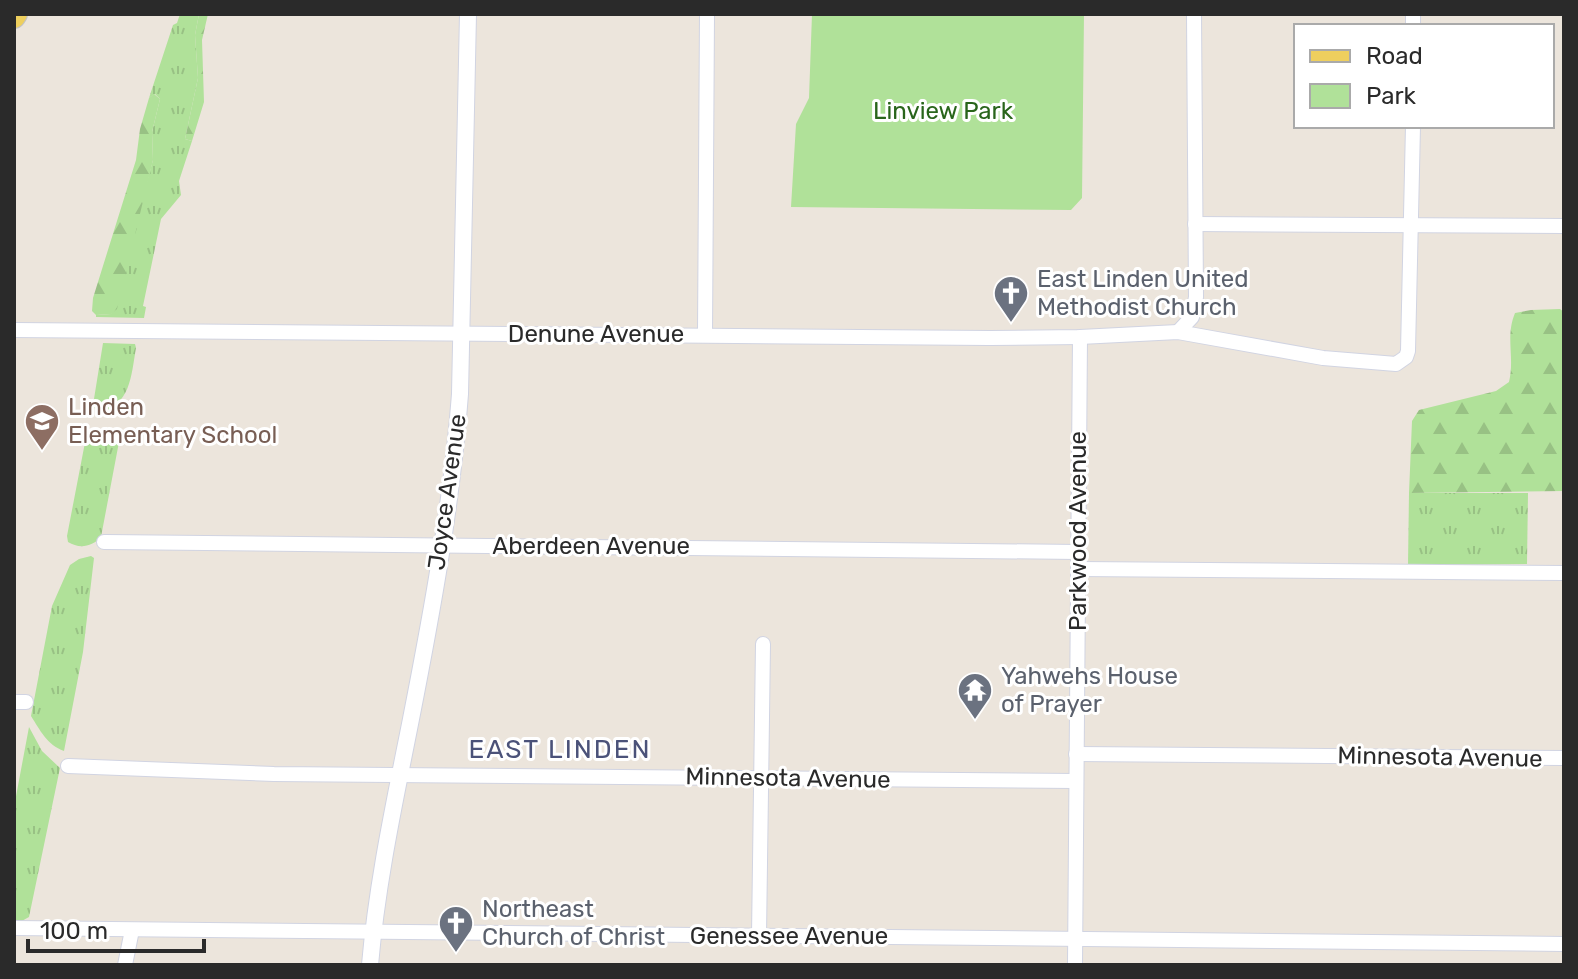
<svg xmlns="http://www.w3.org/2000/svg" width="1578" height="979" viewBox="0 0 1578 979" font-family="Rubik,sans-serif">
<style>
.grass{fill:url(#grass-tufts)}
.forest{fill:url(#forest-firs)}
.park{fill:#b0e199}
.lines{fill:none;stroke-linecap:round;stroke-linejoin:round}
.minor-casing{stroke:#d1d4e2;stroke-width:16}
.tertiary-casing{stroke:#d1d4e2;stroke-width:18}
.primary-casing{stroke:#c3c3c3;stroke-width:24}
.minor{stroke:#fff;stroke-width:14}
.tertiary{stroke:#fff;stroke-width:16}
.primary{stroke:#eecf5e;stroke-width:22}
.labels{text-anchor:middle;stroke-width:6;stroke-linejoin:round;paint-order:stroke}
.park-label{font-size:24px;fill:#29651b;stroke:#fff}
.worship-label{font-size:24px;fill:#5b616d;stroke:#fff;text-anchor:start}
.street-label{font-size:24px;fill:#2a2a2a;stroke:#fff}
.education-label{font-size:24px;fill:#785e54;stroke:#fff;text-anchor:start}
.neighbourhood-label{font-size:26px;letter-spacing:2px;fill:#4b5279;stroke:#fff}
</style>
<defs>
<pattern id="grass-tufts" width="24" height="20" patternUnits="userSpaceOnUse" patternTransform="scale(2)"><rect width="24" height="20" fill="#b0e199"/><path d="M3 7l-1-3M5 7V3M7 7l1-3M15 17l-1-3M17 17v-4M19 17l1-3" fill="none" stroke="#98c184"/></pattern>
<pattern id="forest-firs" width="22" height="20" patternUnits="userSpaceOnUse" patternTransform="scale(2)"><rect width="22" height="20" fill="#b0e199"/><path d="M5 1l3.5 6h-7zM16 11l3.5 6h-7z" fill="#98c184"/></pattern>
</defs>
<rect width="100%" height="100%" fill="#ece5dc"/>
<g class="grass">
<path d="M180,14H199L195,35L198,78L185,139L192,141L179,181L181,195L161,219L143,306L146,307L144,318L96,317V315L111,314L153,160L152,132L160,99L155,94L149,98L173,25L177,23Z"/>
<path d="M103,343L135,344L136,348C131,376 131,406 97,413L93,405Z"/>
<path d="M91,429H95L105,438H118L119,442L101,537C92,547 79,549 68,542L67,536L87,432Z"/>
<path d="M1409,493H1528L1527,564L1408,565Z"/>
<path d="M91,556L94,558L83,652L64,751C47,745 40,730 31,716L52,606L70,565L79,559Z"/>
<path d="M29,727L42,751L60,768L29,917L20,922L14,920V807Z"/>
</g>
<g class="forest">
<path d="M199,14H208L202,40L204,102L192,141L185,139L198,78L195,35Z"/>
<path d="M154,94L160,99L152,132L153,160L117,309L111,314L96,315L92,311L93,298L136,160L140,129L149,98Z"/>
<path d="M1560,309L1564,312V491L1409,493L1412,421L1419,410L1496,391L1509,382C1515,357 1505,337 1515,313L1531,310Z"/>
</g>
<path class="park" d="M812,14H1084L1082,198L1071,210L791,207L796,124L809,98Z"/>
<g class="lines">
<g class="minor-casing">
<g id="minor">
<path d="M1413,26V14"/>
<path d="M1195,224L1564,226"/>
<path d="M14,330L990,338L1080,337L1178,332L1323,358L1396,364L1406,357L1408,351L1413,126"/>
<path d="M1178,332L1192,317L1196,297L1194,14"/>
<path d="M705,335L707,14"/>
<path d="M104,542L1078,552"/>
<path d="M1078,569L1564,573"/>
<path d="M14,702H26"/>
<path d="M1076,754L1564,758"/>
<path d="M68,766L274,774L1075,781"/>
<path d="M14,928L1564,944"/>
<path d="M759,936L763,644"/>
<path d="M125,965L132,930"/>
<path d="M1075,965L1080,337"/>
</g>
</g>
<g class="tertiary-casing">
<path id="tertiary" d="M370,965C377,882 395,800 411,719C432,612 452,503 460,394L468,14"/>
</g>
<g class="primary-casing">
<path id="primary" d="M14,17L16,14"/>
</g>
<use href="#minor" class="minor"/>
<use href="#tertiary" class="tertiary"/>
<use href="#primary" class="primary"/>
</g>
<defs>
<g id="church-pin" transform="scale(1.8)"><path d="M0 17L-7.5 6A9.5 9.5 0 1 1 7.5 6Z" fill="#6b7280" stroke="#fff"/><path d="M-1.2-6h2.4v3.5h3.3v2.4h-3.3V6h-2.4V-.1h-3.3v-2.4h3.3Z" fill="#fff"/></g>
<g id="school-pin" transform="scale(1.8)"><path d="M0 17L-7.5 6A9.5 9.5 0 1 1 7.5 6Z" fill="#8d6e63" stroke="#fff"/><path d="M0-5L7-2L0 1L-7-2ZM-4 1L0 2.5L4 1V4Q0 6-4 4Z" fill="#fff"/></g>
<g id="temple-pin" transform="scale(1.8)"><path d="M0 17L-7.5 6A9.5 9.5 0 1 1 7.5 6Z" fill="#6b7280" stroke="#fff"/><path d="M0-6L5-2H3V0L6.5 2.5H4V6H1.5V3h-3V6H-4V2.5H-6.5L-3 0V-2H-5Z" fill="#fff"/></g>
</defs>
<g fill-rule="evenodd">
<use href="#church-pin" x="1011" y="293"/>
<use href="#school-pin" x="42" y="421"/>
<use href="#temple-pin" x="975" y="690"/>
<use href="#church-pin" x="456" y="923"/>
</g>
<g class="labels">
<g class="park-label">
<text x="943" y="119">Linview Park</text>
</g>
<g class="worship-label">
<text x="1037" y="287">East Linden United<tspan x="1037" dy="28">Methodist Church</tspan></text>
<text x="1001" y="684">Yahwehs House<tspan x="1001" dy="28">of Prayer</tspan></text>
<text x="482" y="917">Northeast<tspan x="482" dy="28">Church of Christ</tspan></text>
</g>
<g class="street-label">
<text x="596" y="342">Denune Avenue</text>
<text transform="translate(447 492) rotate(-82)" y="8">Joyce Avenue</text>
<text transform="translate(1078 531) rotate(-90)" y="8">Parkwood Avenue</text>
<text x="591" y="554">Aberdeen Avenue</text>
<text transform="translate(1440 757) rotate(1)" y="8">Minnesota Avenue</text>
<text transform="translate(788 778) rotate(1)" y="8">Minnesota Avenue</text>
<text x="789" y="944">Genessee Avenue</text>
</g>
<g class="education-label">
<text x="68" y="415">Linden<tspan x="68" dy="28">Elementary School</tspan></text>
</g>
<g class="neighbourhood-label">
<text x="560" y="758">EAST LINDEN</text>
</g>
</g>
<rect width="1578" height="979" fill="none" stroke="#2a2a2a" stroke-width="32"/>
<rect x="1294" y="24" width="260" height="104" fill="#ffffff" stroke="#aaaaaa" stroke-width="2"/>
<rect x="1310" y="50" width="40" height="12" fill="#eecf5e" stroke="#aaaaaa" stroke-width="2"/>
<text x="1366" y="64" font-size="24" fill="#2a2a2a">Road</text>
<rect x="1310" y="84" width="40" height="24" fill="#b0e199" stroke="#aaaaaa" stroke-width="2"/>
<text x="1366" y="104" font-size="24" fill="#2a2a2a">Park</text>
<path d="M28 939v12h176v-12" fill="none" stroke="#2a2a2a" stroke-width="4"/>
<text x="40" y="939" font-size="24" fill="#2a2a2a" stroke="#ffffff" stroke-width="6" paint-order="stroke">100 m</text>
</svg>
